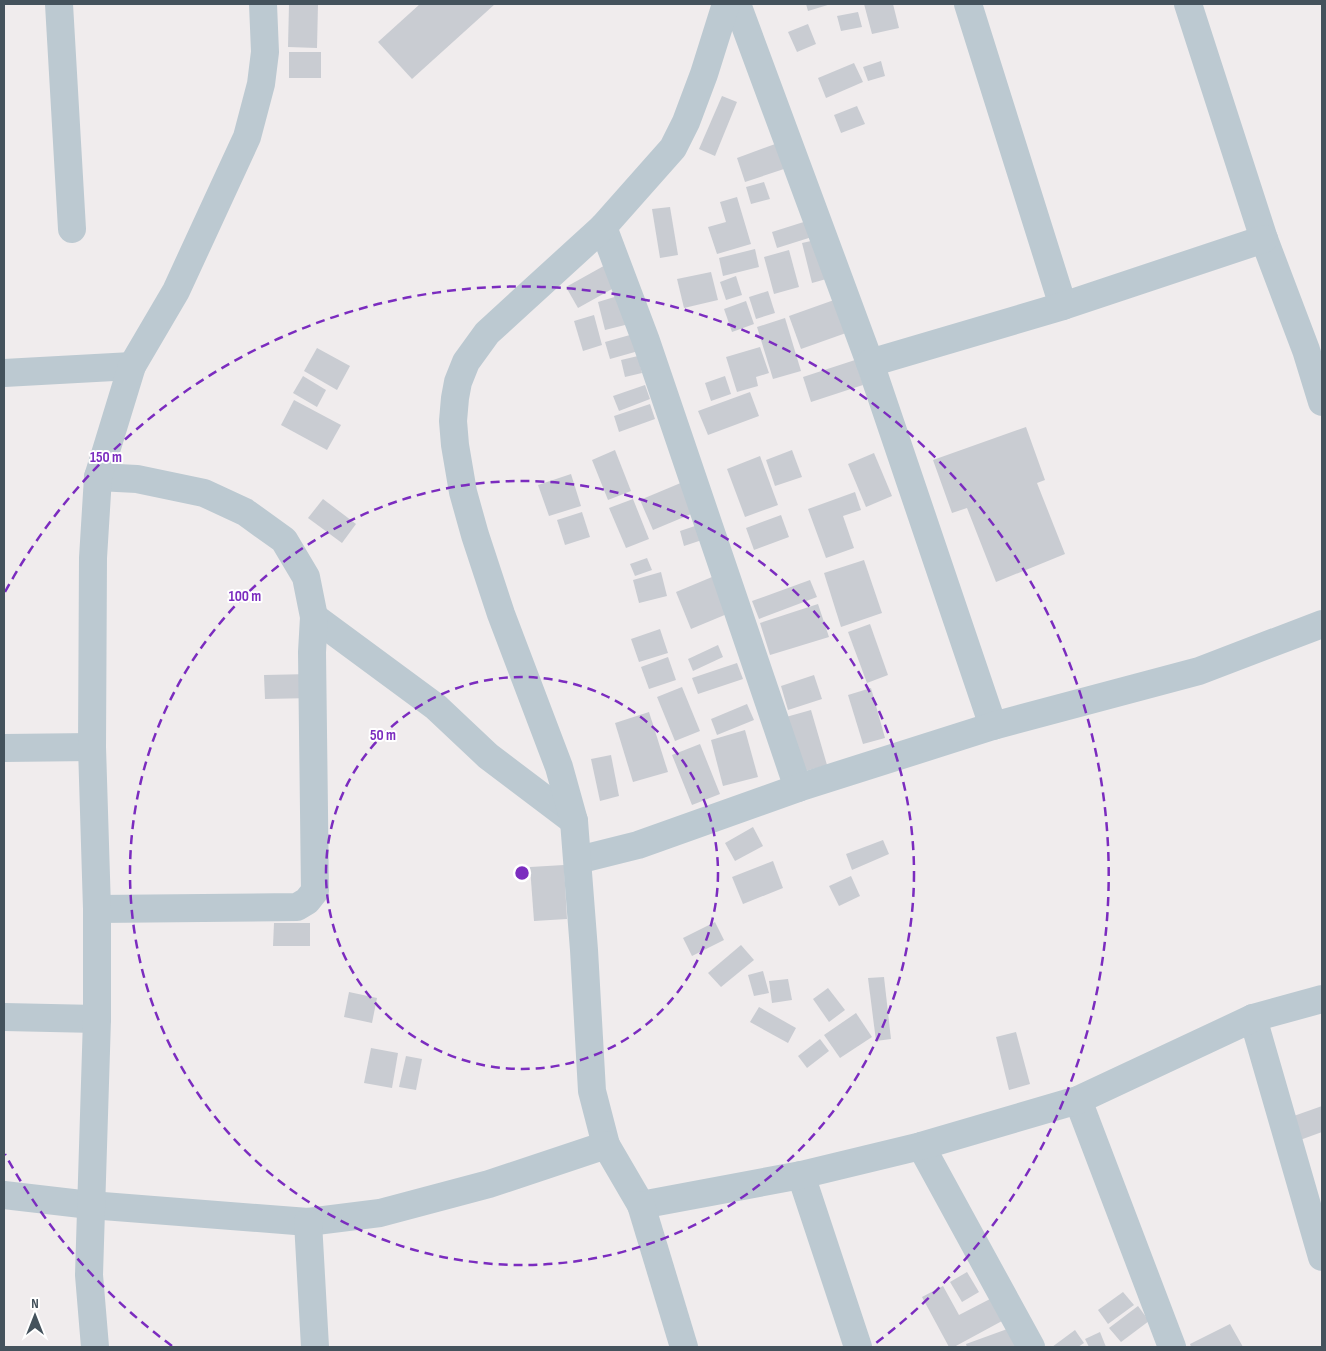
<svg xmlns="http://www.w3.org/2000/svg" width="1326" height="1351" viewBox="0 0 1326 1351" font-family="'Sofia Sans Condensed',sans-serif">
<style>
.building{fill:#c9ccd2}
.lines{fill:none;stroke-linecap:round;stroke-linejoin:round}
.street{stroke:#bcc9d1;stroke-width:28}
.ring{fill:none;stroke:#7b2cbf;stroke-width:2.5;stroke-dasharray:9 6}
.centre{fill:#7b2cbf;stroke:#fff;stroke-width:2.5}
.ring-label{font-size:15px;text-anchor:middle;font-weight:bold;fill:#7b2cbf;stroke:#fff;stroke-width:4;stroke-linejoin:round;paint-order:stroke}
</style>
<rect width="100%" height="100%" fill="#f0eced"/>
<g class="building">
<path d="M289,4H318L317,48L288,47Z"/>
<path d="M420,4H495L412,79L378,42Z"/>
<path d="M806,4H831L808,11Z"/>
<path d="M864,4H893L899,28L872,34Z"/>
<path d="M858,12L862,27L841,31L837,16Z"/>
<path d="M808,24L816,44L797,52L788,32Z"/>
<rect x="289" y="52" width="32" height="26"/>
<path d="M881,61L885,76L868,81L863,67Z"/>
<path d="M854,63L863,82L826,98L818,78Z"/>
<path d="M722,96L737,102L715,156L699,149Z"/>
<path d="M857,106L865,124L841,133L834,115Z"/>
<path d="M778,143L787,168L745,182L737,158Z"/>
<path d="M764,182L770,199L751,204L746,187Z"/>
<path d="M737,197L751,244L717,254L708,227L726,222L720,202Z"/>
<path d="M670,207L678,255L660,258L652,209Z"/>
<path d="M810,220L815,236L777,248L772,232Z"/>
<path d="M820,239L830,278L812,283L802,243Z"/>
<path d="M755,249L759,267L723,276L719,258Z"/>
<path d="M789,250L799,287L774,294L764,257Z"/>
<path d="M609,263L621,284L578,308L566,287Z"/>
<path d="M711,272L718,300L684,308L677,279Z"/>
<path d="M736,276L742,295L726,300L720,282Z"/>
<path d="M768,291L775,313L756,319L749,297Z"/>
<path d="M621,295L629,324L605,330L598,302Z"/>
<path d="M834,300L846,333L801,349L789,316Z"/>
<path d="M746,301L754,324L732,332L724,309Z"/>
<path d="M594,315L602,345L583,351L574,321Z"/>
<path d="M785,318L801,371L773,379L757,327Z"/>
<path d="M637,333L642,350L610,359L605,342Z"/>
<path d="M760,347L769,373L756,377L758,386L737,392L726,357Z"/>
<path d="M317,348L350,366L337,390L304,371Z"/>
<path d="M638,356L642,373L625,377L621,360Z"/>
<path d="M855,360L863,385L811,402L803,377Z"/>
<path d="M303,376L326,390L317,407L293,393Z"/>
<path d="M725,376L731,394L711,401L705,383Z"/>
<path d="M645,385L650,399L619,411L613,396Z"/>
<path d="M750,392L759,416L708,435L698,411Z"/>
<path d="M294,400L341,425L327,450L281,425Z"/>
<path d="M650,404L655,419L619,432L614,416Z"/>
<path d="M1026,427L1045,480L1037,483L1065,554L996,582L967,508L952,513L933,460Z"/>
<path d="M615,450L631,491L608,500L592,460Z"/>
<path d="M792,450L802,477L775,486L766,460Z"/>
<path d="M874,453L892,496L866,507L848,464Z"/>
<path d="M760,456L778,505L745,517L727,469Z"/>
<path d="M571,474L581,506L549,516L538,485Z"/>
<path d="M683,482L696,512L653,530L640,500Z"/>
<path d="M855,492L861,510L843,516L854,548L826,558L808,509Z"/>
<path d="M323,499L356,524L342,543L308,518Z"/>
<path d="M633,499L649,539L626,548L609,508Z"/>
<path d="M582,512L590,537L565,545L557,520Z"/>
<path d="M781,515L789,537L754,550L746,528Z"/>
<path d="M701,524L705,539L684,546L680,531Z"/>
<path d="M647,558L652,570L635,576L630,564Z"/>
<path d="M864,560L882,613L841,627L824,573Z"/>
<path d="M661,572L667,596L639,603L633,580Z"/>
<path d="M712,577L727,614L691,629L676,592Z"/>
<path d="M810,580L817,597L759,619L752,601Z"/>
<path d="M818,604L829,637L770,655L760,623Z"/>
<path d="M870,624L888,675L867,683L848,632Z"/>
<path d="M660,629L668,653L639,662L631,639Z"/>
<path d="M718,645L723,657L693,671L688,659Z"/>
<path d="M668,657L676,680L649,689L641,667Z"/>
<path d="M737,663L743,679L698,694L692,678Z"/>
<path d="M311,674L312,698L265,699L264,675Z"/>
<path d="M814,675L822,699L788,710L781,686Z"/>
<path d="M682,687L700,731L675,741L657,697Z"/>
<path d="M871,688L885,738L863,744L848,695Z"/>
<path d="M747,704L754,720L717,735L711,719Z"/>
<path d="M811,710L827,765L802,772L786,717Z"/>
<path d="M649,712L668,772L633,782L615,723Z"/>
<path d="M745,730L758,777L723,786L711,740Z"/>
<path d="M700,744L720,794L692,805L672,755Z"/>
<path d="M611,755L619,796L600,801L591,759Z"/>
<path d="M753,827L763,846L735,861L725,843Z"/>
<path d="M883,840L889,854L852,870L846,854Z"/>
<path d="M773,861L783,888L743,904L732,877Z"/>
<path d="M564,865L567,919L534,921L530,867Z"/>
<path d="M851,876L860,896L839,906L829,886Z"/>
<path d="M715,922L724,940L692,956L683,938Z"/>
<path d="M274,923H310V946H273Z"/>
<path d="M741,945L754,960L721,987L708,973Z"/>
<path d="M763,971L769,993L754,996L748,975Z"/>
<path d="M884,977L891,1039L876,1041L868,978Z"/>
<path d="M788,979L792,1000L772,1003L769,981Z"/>
<path d="M828,988L845,1010L829,1022L813,999Z"/>
<path d="M349,992L377,998L372,1023L344,1017Z"/>
<path d="M759,1007L796,1028L788,1043L750,1022Z"/>
<path d="M856,1013L872,1037L840,1058L824,1035Z"/>
<path d="M1016,1032L1030,1084L1009,1090L996,1037Z"/>
<path d="M820,1039L829,1051L807,1068L798,1056Z"/>
<path d="M371,1048L398,1053L392,1088L364,1083Z"/>
<path d="M406,1056L422,1059L416,1090L399,1087Z"/>
<path d="M1322,1106V1132L1300,1140L1291,1117Z"/>
<path d="M967,1272L979,1292L962,1302L950,1282Z"/>
<path d="M943,1286L959,1315L990,1299L1002,1321L954,1347H949L922,1297Z"/>
<path d="M1123,1292L1134,1305L1108,1324L1098,1310Z"/>
<path d="M1138,1306L1149,1321L1121,1342L1109,1328Z"/>
<path d="M1230,1324L1243,1347H1191L1190,1344Z"/>
<path d="M1010,1328L1017,1347H967L966,1344Z"/>
<path d="M1075,1330L1084,1343L1078,1347H1052Z"/>
<path d="M1100,1332L1106,1347H1089L1085,1339Z"/>
</g>
<g class="lines">
<g class="street">
<path d="M59,4L72,229"/>
<path d="M737,4L870,363"/>
<path d="M968,4L1063,306"/>
<path d="M1188,4L1264,239L1306,350L1322,402"/>
<path d="M603,227L646,341L798,788"/>
<path d="M4,373L132,366"/>
<path d="M314,617L436,707L488,756L574,821"/>
<path d="M993,726L870,363L1063,306L1264,239"/>
<path d="M4,748L92,747"/>
<path d="M578,860L638,845L798,788L993,726L1199,671L1322,624"/>
<path d="M97,909L297,907L307,901L315,891L312,652L314,617L306,577L284,540L245,512L204,493L137,479L98,477"/>
<path d="M4,1017L97,1019"/>
<path d="M1253,1018L1322,1257"/>
<path d="M1078,1100L1172,1347"/>
<path d="M606,1145L592,1091L584,950L574,821L559,767L501,614L475,535L463,492L455,445L453,421L455,398L458,382L466,362L487,333L603,227L673,148L686,122L704,74L726,4"/>
<path d="M921,1146L1031,1347"/>
<path d="M801,1175L858,1347"/>
<path d="M4,1195L90,1205L308,1222L380,1213L489,1184L606,1145L641,1205L801,1175L921,1146L1078,1100L1253,1018L1322,999"/>
<path d="M641,1205L684,1347"/>
<path d="M308,1222L315,1347"/>
<path d="M95,1347L89,1275L97,1019V909L92,747L93,558L98,477L132,366L176,291L247,137L261,84L265,52L263,4"/>
</g>
</g>
<g class="ring">
<circle cx="522" cy="873" r="196"/>
<circle cx="522" cy="873" r="392"/>
<path d="M172 1346A588 588 0 0 1 5 1154M5 592A588 588 0 1 1 872 1346"/>
</g>
<circle cx="522" cy="873" r="8" class="centre"/>
<g class="ring-label">
<text x="106" y="462">150 m</text>
<text x="245" y="601">100 m</text>
<text x="383" y="740">50 m</text>
</g>
<rect width="1326" height="1351" fill="none" stroke="#44525c" stroke-width="10"/>
<g transform="translate(35 1316)" stroke="#ffffff" stroke-width="4" paint-order="stroke">
<path d="M0-4L9 19L0 12L-9 19Z" fill="#44525c"/>
<text y="-8" font-size="14" font-weight="bold" text-anchor="middle" fill="#44525c">N</text>
</g>
</svg>
